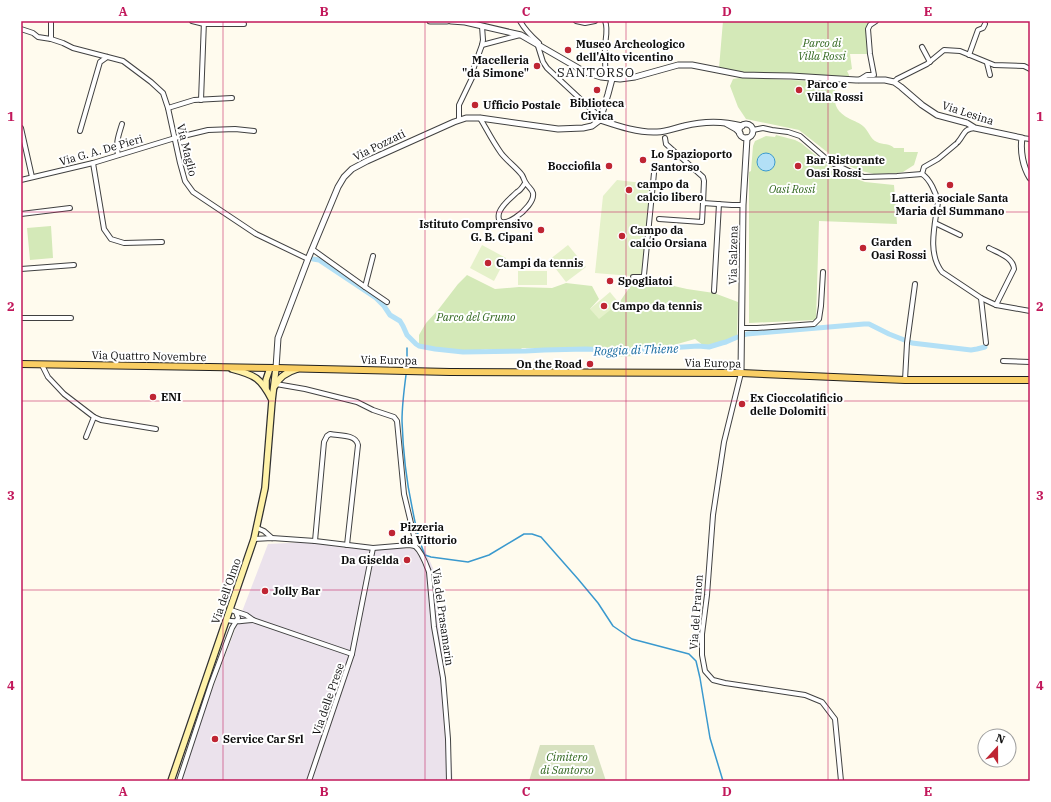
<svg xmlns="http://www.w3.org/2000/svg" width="1051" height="802" viewBox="0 0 1051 802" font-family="'IBM Plex Serif',serif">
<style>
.industrial{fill:#ebe2ec}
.green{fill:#d4e9b8}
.cemetery{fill:#d7e1bf}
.pitch{fill:#e5f1ca}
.water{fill:#b3e0f6;stroke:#3a99ce}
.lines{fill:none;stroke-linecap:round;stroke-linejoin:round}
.stream{stroke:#3a99ce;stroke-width:1.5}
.canal{stroke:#b3e0f6;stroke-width:5}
.minor-casing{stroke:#414141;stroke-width:6}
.tertiary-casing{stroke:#414141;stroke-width:7}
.secondary-casing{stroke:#303030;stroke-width:8}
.primary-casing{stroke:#1f1f1f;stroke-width:8}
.minor{stroke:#fff;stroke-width:4}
.tertiary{stroke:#fff;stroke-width:5}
.secondary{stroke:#fff2a9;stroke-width:5.5}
.primary{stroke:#f9ce64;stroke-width:6}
.grid{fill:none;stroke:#c2185b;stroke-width:1;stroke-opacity:0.55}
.poi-dot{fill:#bf2533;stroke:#fff;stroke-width:1.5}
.labels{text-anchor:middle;stroke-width:4;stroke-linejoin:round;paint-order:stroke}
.park-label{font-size:11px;font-style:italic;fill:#30661d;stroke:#fff}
.poi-label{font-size:11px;font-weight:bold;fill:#0e0e0e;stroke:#fff;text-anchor:start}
.street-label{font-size:11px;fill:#0e0e0e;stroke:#fff}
.water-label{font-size:12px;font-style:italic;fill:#166aa0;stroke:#fff}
.quarter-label{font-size:13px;letter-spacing:1px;fill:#0e0e0e;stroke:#fff}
.neatline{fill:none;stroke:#c2185b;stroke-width:1.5}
.grid-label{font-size:13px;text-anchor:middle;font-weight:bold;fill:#c2185b}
</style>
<rect width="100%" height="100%" fill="#fffbee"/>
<path class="industrial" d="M326,541L425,550L436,575L453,781H177L268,544Z"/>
<g class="green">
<path d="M723,21H876L870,25V54H850L852,69L847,71L849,75V79L743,75L719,68Z"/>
<path d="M745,77L769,79L835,82C835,100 831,109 850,119C854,121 860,123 863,126C869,131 870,139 877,142C883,145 890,143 894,148H904V152H918L914,165L903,172L896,173L874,174L858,170L845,164L836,159L799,130L746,119L738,107L730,86L733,79Z"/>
<path d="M776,135L795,140L801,143L824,162L843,174L865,182L894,185L897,224L819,221L816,320L749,323V172L751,171L753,146L755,141L766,136L775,137Z"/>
<path d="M51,226L53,258L30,260L27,228Z"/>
<path d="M467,275L495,289L519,287L552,288L566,283L592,286L599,299L590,309L619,303L633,282L665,284L687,289L714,293L738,302L737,340L720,342L704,346L695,339L635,356L610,357L599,349L522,348L518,352L486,349L474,351L445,350L424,347L419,345V335L426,323L438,310L458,284Z"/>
</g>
<path class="cemetery" d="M540,745H594L606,781H529Z"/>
<g class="pitch">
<path d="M617,180L651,184L643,277L595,273L603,196Z"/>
<path d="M482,245L506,258L494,281L470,268Z"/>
<path d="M568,245L586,267L566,282L549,260Z"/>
<rect x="518" y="271" width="29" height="14"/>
<path d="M610,292L619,303L599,319L590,309Z"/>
</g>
<circle class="water" cx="766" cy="162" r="9"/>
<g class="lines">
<g class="stream">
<path d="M407,348V366"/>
<path d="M406,375C404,390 402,406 402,421C403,450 406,479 412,507C415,523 418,540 425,555L431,557L468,562L489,555L524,534H532L541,537L578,579L598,603L613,626L632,639L689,654L696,661L700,678L710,738L723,781"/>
</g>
<path class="canal" d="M313,259L319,260L376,298L384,306L390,315L400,321L403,326L407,335L416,344L419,346L435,349L463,352L526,351L544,350L586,349L624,351L698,346L709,347L722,343L726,342L735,338L747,334L864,324H869L889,334L912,343L971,350L977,349L985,347"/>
<g class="minor-casing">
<g id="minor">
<path d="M51,21V39"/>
<path d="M192,21L204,24H244"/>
<path d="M520,21C525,30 531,36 539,43"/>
<path d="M576,21L585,23L595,21"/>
<path d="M605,21C609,30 604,43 605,52C605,61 605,70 606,78"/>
<path d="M21,29L33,33L38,37L51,39L63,43L73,48L123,61L151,82L163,93L168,108L180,163L185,181L193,192L256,234L308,259"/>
<path d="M482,45L520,35"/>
<path d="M538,46L543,62L547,68L591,109L597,114L601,116"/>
<path d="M922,47L930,62"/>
<path d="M969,55L978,30L983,28L985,24"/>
<path d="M987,63L990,75"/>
<path d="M859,80L867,75H874L870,54L868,29L870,25L876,21"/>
<path d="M894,82L897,79L927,64L944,50L960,51L994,65L1024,66L1030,69"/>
<path d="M201,100L204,21"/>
<path d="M168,108L194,100L232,98"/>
<path d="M480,118C487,130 493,142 501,153C507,161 516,167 522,175C524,178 524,181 526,183C528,187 532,189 533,193C536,208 494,237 499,213C502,204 511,198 517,192C521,190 523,186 525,183"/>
<path d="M459,120V105L472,78L474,67L482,45L483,40L482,26"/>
<path d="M21,128L32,177"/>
<path d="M753,130L763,128L772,130L788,132L800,136L830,162L849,171L864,177L897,176L922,174"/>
<path d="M80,131L100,62L107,57"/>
<path d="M665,138L666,144L703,177L704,181L703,203"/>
<path d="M1022,138L1030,139"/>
<path d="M958,142C965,134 963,129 975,128"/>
<path d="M118,155C115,144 119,134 122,124"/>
<path d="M93,163L104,229L111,239L124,243L162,242"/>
<path d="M922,174C930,179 936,193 938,202C935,225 927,253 942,272L981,298L996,305L1030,311"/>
<path d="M922,174L924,167L938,159L956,144"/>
<path d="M21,180L93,163L175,138L208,130L235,129L254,131"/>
<path d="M21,214L70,208"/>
<path d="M659,219L702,222L703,203L732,205H743"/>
<path d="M935,223L960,235"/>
<path d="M989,248C998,253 1013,257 1014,269L996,305"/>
<path d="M312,249L365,287L373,256"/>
<path d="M21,269L74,265"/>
<path d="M633,277H643L644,275L654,173"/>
<path d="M365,287L387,302"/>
<path d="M714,291L719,204"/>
<path d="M981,298L986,343"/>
<path d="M21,318H71"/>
<path d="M742,328H757L814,324L819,319L821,306L823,272"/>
<path d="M1003,361L1030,362"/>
<path d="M42,365L48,377L64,394L94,417L86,437"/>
<path d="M741,373L724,442L713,515L707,595L702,634V655L705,671L713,680L725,683L805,695L822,702L835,719L841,781"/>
<path d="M905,380L907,343L915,284"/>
<path d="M276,384L305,389L357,402L373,410L394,417L397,421L404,494L415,540V546"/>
<path d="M94,417L101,420L156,429"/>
<path d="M257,528L264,531L272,538"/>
<path d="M254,539L272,538L315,541L373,548L409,545L415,546"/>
<path d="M315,541L324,442L327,436L330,434C339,436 356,434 358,445L347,545"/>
<path d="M415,546C422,552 426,564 429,572L434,627L443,678L448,739L449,781"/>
<path d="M231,610L246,615L253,620L352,654"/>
<path d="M227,620C235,623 244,620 253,620"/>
<path d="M179,781L211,684L232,628L238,618L236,612"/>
<path d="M309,781L352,654L373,548"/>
</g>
</g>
<g class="tertiary-casing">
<g id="tertiary">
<path d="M430,21H447"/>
<path d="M451,21L465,22L521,35L585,72L601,77L620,79L635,77L678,65H692L743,75L791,76L856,80H885L894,82L901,87L922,105L937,115L967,123L975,128L1022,138C1020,151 1023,167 1030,178"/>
<path d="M600,120C618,126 638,133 657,132C667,132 675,128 684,126C704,121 723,121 742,126"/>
<path d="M600,120L608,94L612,79"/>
<path d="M727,124L736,129L740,133"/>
<circle cx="746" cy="131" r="7"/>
<path d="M276,368L278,338L308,259L338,187L344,177L352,169L367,161L454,122L466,118H480L558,129L583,128L592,126L600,120"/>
<path d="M741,373L743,205L747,138"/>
</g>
</g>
<g class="secondary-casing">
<g id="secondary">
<path d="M232,369C255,375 261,378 272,400"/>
<path d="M275,386C279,377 287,372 297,369"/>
<path d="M266,388V380L270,368"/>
<path d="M171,781L254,539L265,488L272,401L276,368"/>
</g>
</g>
<g class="primary-casing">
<path id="primary" d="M21,364L276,368L450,372L741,373L905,380H1030"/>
</g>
<use href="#minor" class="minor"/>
<use href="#tertiary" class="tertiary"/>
<use href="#secondary" class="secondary"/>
<use href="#primary" class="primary"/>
</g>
<path class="grid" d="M223,21V781M425,21V781M626,21V781M828,21V781M21,212H1030M21,401H1030M21,590H1030"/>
<g class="poi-dot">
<circle cx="568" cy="50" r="4"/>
<circle cx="537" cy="66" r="4"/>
<circle cx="597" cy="90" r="4"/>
<circle cx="799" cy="90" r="4"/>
<circle cx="475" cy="105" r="4"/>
<circle cx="643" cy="160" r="4"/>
<circle cx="609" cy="166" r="4"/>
<circle cx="798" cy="166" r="4"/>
<circle cx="950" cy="185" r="4"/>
<circle cx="629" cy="190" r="4"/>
<circle cx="541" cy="230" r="4"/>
<circle cx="622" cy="236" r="4"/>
<circle cx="863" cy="248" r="4"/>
<circle cx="488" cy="263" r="4"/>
<circle cx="610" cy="281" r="4"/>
<circle cx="604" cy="306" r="4"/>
<circle cx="590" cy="364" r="4"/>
<circle cx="153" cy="397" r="4"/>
<circle cx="742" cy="404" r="4"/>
<circle cx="392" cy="533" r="4"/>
<circle cx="407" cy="560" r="4"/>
<circle cx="265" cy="591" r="4"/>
<circle cx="215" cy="739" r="4"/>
</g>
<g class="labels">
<g class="park-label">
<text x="822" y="47">Parco di<tspan x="822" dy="13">Villa Rossi</tspan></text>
<text x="792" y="193">Oasi Rossi</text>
<text x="476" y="321">Parco del Grumo</text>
<text x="567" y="761">Cimitero<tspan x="567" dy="13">di Santorso</tspan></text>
</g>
<g class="poi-label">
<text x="576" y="48">Museo Archeologico<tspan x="576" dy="13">dell'Alto vicentino</tspan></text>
<text x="529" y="64" text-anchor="end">Macelleria<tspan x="529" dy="13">"da Simone"</tspan></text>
<text x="807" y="88">Parco e<tspan x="807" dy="13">Villa Rossi</tspan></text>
<text x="597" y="107" text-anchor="middle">Biblioteca<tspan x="597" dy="13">Civica</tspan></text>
<text x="483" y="109">Ufficio Postale</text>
<text x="651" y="158">Lo Spazioporto<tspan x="651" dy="13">Santorso</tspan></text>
<text x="806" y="164">Bar Ristorante<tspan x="806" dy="13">Oasi Rossi</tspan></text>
<text x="601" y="170" text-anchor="end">Bocciofila</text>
<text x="637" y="188">campo da<tspan x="637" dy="13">calcio libero</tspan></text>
<text x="950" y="202" text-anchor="middle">Latteria sociale Santa<tspan x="950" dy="13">Maria del Summano</tspan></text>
<text x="533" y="228" text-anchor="end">Istituto Comprensivo<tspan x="533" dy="13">G. B. Cipani</tspan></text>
<text x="630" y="234">Campo da<tspan x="630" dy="13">calcio Orsiana</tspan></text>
<text x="871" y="246">Garden<tspan x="871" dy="13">Oasi Rossi</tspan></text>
<text x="496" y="267">Campi da tennis</text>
<text x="618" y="285">Spogliatoi</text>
<text x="612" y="310">Campo da tennis</text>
<text x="582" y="368" text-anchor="end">On the Road</text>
<text x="161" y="401">ENI</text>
<text x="750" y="402">Ex Cioccolatificio<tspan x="750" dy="13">delle Dolomiti</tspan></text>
<text x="400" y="531">Pizzeria<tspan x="400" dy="13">da Vittorio</tspan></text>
<text x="399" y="564" text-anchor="end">Da Giselda</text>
<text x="273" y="595">Jolly Bar</text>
<text x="223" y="743">Service Car Srl</text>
</g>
<g class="street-label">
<text transform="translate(968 113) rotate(18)" y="4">Via Lesina</text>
<text transform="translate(379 145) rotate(-26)" y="4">Via Pozzati</text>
<text transform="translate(101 150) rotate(-16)" y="4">Via G. A. De Pieri</text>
<text transform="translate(187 150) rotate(76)" y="4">Via Maglio</text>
<text transform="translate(733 255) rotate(-89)" y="4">Via Salzena</text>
<text transform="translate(149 356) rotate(1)" y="4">Via Quattro Novembre</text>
<text transform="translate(389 360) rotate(1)" y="4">Via Europa</text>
<text transform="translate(713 363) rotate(1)" y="4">Via Europa</text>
<text transform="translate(226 591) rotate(-71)" y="4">Via dell'Olmo</text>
<text transform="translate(696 612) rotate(-86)" y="4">Via del Pranon</text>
<text transform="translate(443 617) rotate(82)" y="4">Via del Prasamarin</text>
<text transform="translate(328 699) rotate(-71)" y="4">Via delle Prese</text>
</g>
<g class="water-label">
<text transform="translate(636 350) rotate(-2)" y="4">Roggia di Thiene</text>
</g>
<g class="quarter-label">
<text x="596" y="77">SANTORSO</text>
</g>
</g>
<rect width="1051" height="802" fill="none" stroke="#ffffff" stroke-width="44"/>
<g transform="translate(997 748) rotate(21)"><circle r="19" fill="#ffffff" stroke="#9f9f9f"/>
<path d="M0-3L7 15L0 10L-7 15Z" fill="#bf2533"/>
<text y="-6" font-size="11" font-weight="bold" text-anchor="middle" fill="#0e0e0e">N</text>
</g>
<rect x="22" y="22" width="1007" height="758" class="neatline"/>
<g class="grid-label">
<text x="123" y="16">A</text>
<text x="324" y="16">B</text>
<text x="526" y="16">C</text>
<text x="727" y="16">D</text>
<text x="928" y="16">E</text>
<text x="11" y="121">1</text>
<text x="1040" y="121">1</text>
<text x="11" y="311">2</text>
<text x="1040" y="311">2</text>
<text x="11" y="500">3</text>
<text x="1040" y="500">3</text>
<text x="11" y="690">4</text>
<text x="1040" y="690">4</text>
<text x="123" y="796">A</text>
<text x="324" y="796">B</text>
<text x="526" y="796">C</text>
<text x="727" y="796">D</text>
<text x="928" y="796">E</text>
</g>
</svg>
